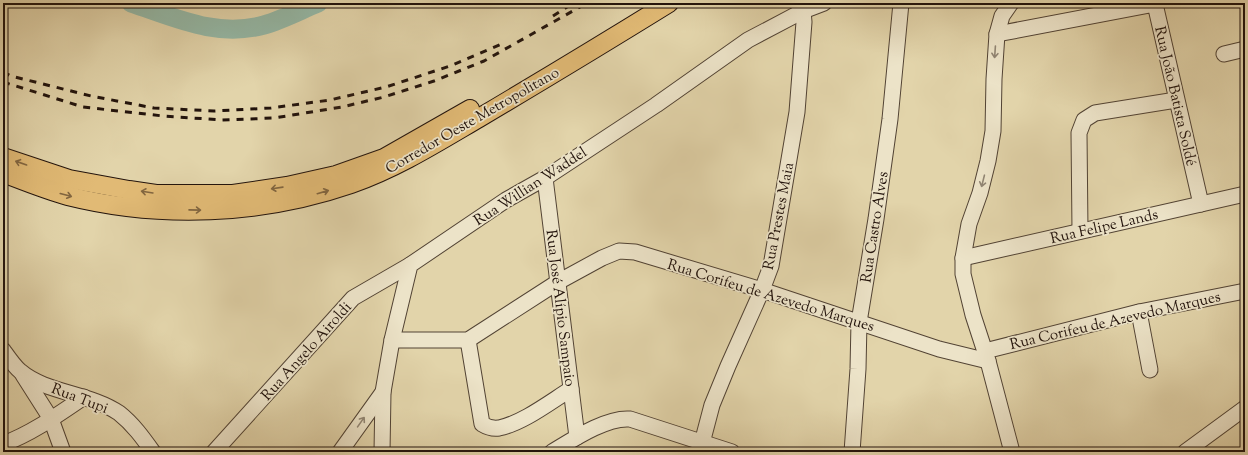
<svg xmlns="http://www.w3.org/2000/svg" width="1248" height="455" viewBox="0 0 1248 455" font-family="'Sorts Mill Goudy',serif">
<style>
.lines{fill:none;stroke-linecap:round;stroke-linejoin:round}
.river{stroke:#95b8a6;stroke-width:19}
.minor-casing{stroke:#524334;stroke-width:17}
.major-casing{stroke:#22130c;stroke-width:20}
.minor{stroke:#ece3c8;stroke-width:15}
.major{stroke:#e1ba75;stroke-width:18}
.rail{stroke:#22130c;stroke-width:3;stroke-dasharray:7 7;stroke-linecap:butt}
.oneway{stroke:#918573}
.oneway2{stroke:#826640}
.labels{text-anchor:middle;stroke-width:3.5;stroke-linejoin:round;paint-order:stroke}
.street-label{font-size:15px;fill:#22130c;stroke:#ece3c8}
</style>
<rect width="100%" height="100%" fill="#e2d4aa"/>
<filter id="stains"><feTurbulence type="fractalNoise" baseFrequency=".005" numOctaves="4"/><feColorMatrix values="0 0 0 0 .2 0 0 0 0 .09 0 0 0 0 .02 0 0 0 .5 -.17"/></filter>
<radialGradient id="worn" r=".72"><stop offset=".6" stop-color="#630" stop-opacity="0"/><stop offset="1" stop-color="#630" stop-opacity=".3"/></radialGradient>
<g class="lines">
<path class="river" d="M131,3C176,18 217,38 264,25C282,20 301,10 318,3"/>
<g class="minor-casing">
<g id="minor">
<path d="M1011,3L1002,16L997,34L994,79L993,131L988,161L980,193L969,224L963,258V274L973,315L988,361L1012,452"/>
<path d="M997,34L1155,4L1201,204"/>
<path d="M1224,54L1245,49"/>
<path d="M545,178L577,437"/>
<path d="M1080,231L1079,133L1084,120L1095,113L1176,100"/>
<path d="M963,258L1245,194"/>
<path d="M1139,312L1150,370"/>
<path d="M392,340H468L558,282L602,258L619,251L635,252L762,290L939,349L988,361"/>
<path d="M468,340L482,424C487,427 493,429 499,428C523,423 550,402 571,389"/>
<path d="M3,350C8,357 14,366 20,371C45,393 90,393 119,413C133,424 143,438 153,452"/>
<path d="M985,351L1139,312L1245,291"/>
<path d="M23,375L51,419L63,452"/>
<path d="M3,444C31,434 59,414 84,397"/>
<path d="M214,452L353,298L410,265"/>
<path d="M340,452L383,392"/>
<path d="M382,452L383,392L392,340L410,265L506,200L545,178L656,105L748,40L803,11L824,3"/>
<path d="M552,452C572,440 606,417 630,419L732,452"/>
<path d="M702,452V443L712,405L728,366L762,290L771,266L797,112L804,22L803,11L798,4"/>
<path d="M852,452L858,369L859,322L876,219L890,119L901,3"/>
<path d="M1185,452L1245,408"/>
</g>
</g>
<g class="major-casing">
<g id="major">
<path d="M3,157L69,179L129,190L156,194H233L287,186L336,175L384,158L470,109"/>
<path d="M3,173C24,181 46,190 68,196C160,219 261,215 351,184C397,168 438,142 479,118C543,80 606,42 669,3"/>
</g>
</g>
<use href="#minor" class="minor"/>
<use href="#major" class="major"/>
<g class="rail">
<path d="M553,16L573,3"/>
<path d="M3,72L11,76L91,96L154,108L214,111L271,108L330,100L386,87L450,66L506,42"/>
<path d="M3,82L83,107L163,116L222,120L274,118L342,107L384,97L434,81L484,61L587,3"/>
</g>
</g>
<defs><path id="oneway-shaft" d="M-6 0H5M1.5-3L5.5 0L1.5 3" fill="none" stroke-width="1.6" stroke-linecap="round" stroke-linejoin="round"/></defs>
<g class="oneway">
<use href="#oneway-shaft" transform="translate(995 52) rotate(94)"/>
<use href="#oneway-shaft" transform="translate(983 181) rotate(104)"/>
<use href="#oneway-shaft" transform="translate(361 422) rotate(-55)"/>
</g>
<g class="oneway2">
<use href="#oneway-shaft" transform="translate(21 163) rotate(-161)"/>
<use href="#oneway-shaft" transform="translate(277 188) rotate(172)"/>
<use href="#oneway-shaft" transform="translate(147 192) rotate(-171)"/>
<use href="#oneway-shaft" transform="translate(323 192) rotate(-16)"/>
<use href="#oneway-shaft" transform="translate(66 195) rotate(15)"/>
<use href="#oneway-shaft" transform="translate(195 210) rotate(1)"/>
</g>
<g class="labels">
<g class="street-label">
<text transform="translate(1176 96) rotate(77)" y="5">Rua João Batista Soldé</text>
<text transform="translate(472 120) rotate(-30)" y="5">Corredor Oeste Metropolitano</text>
<text transform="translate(530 186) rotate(-33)" y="5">Rua Willian Waddel</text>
<text transform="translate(778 216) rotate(-79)" y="5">Rua Prestes Maia</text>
<text transform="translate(1104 226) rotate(-13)" y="5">Rua Felipe Lands</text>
<text transform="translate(874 227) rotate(-81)" y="5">Rua Castro Alves</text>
<text transform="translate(771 295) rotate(17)" y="5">Rua Corifeu de Azevedo Marques</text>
<text transform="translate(561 308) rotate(83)" y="5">Rua José Alípio Sampaio</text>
<text transform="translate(1115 320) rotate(-13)" y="5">Rua Corifeu de Azevedo Marques</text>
<text transform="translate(306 351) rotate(-48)" y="5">Rua Angelo Airoldi</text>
<text transform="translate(80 398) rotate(21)" y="5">Rua Tupi</text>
</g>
</g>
<rect width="1248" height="455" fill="none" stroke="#e2d4aa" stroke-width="16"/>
<rect x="4" y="4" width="1240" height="447" fill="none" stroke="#22130c" stroke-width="2"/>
<rect x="8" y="8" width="1232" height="439" fill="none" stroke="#22130c"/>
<rect width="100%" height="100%" filter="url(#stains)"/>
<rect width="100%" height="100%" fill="url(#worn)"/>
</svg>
